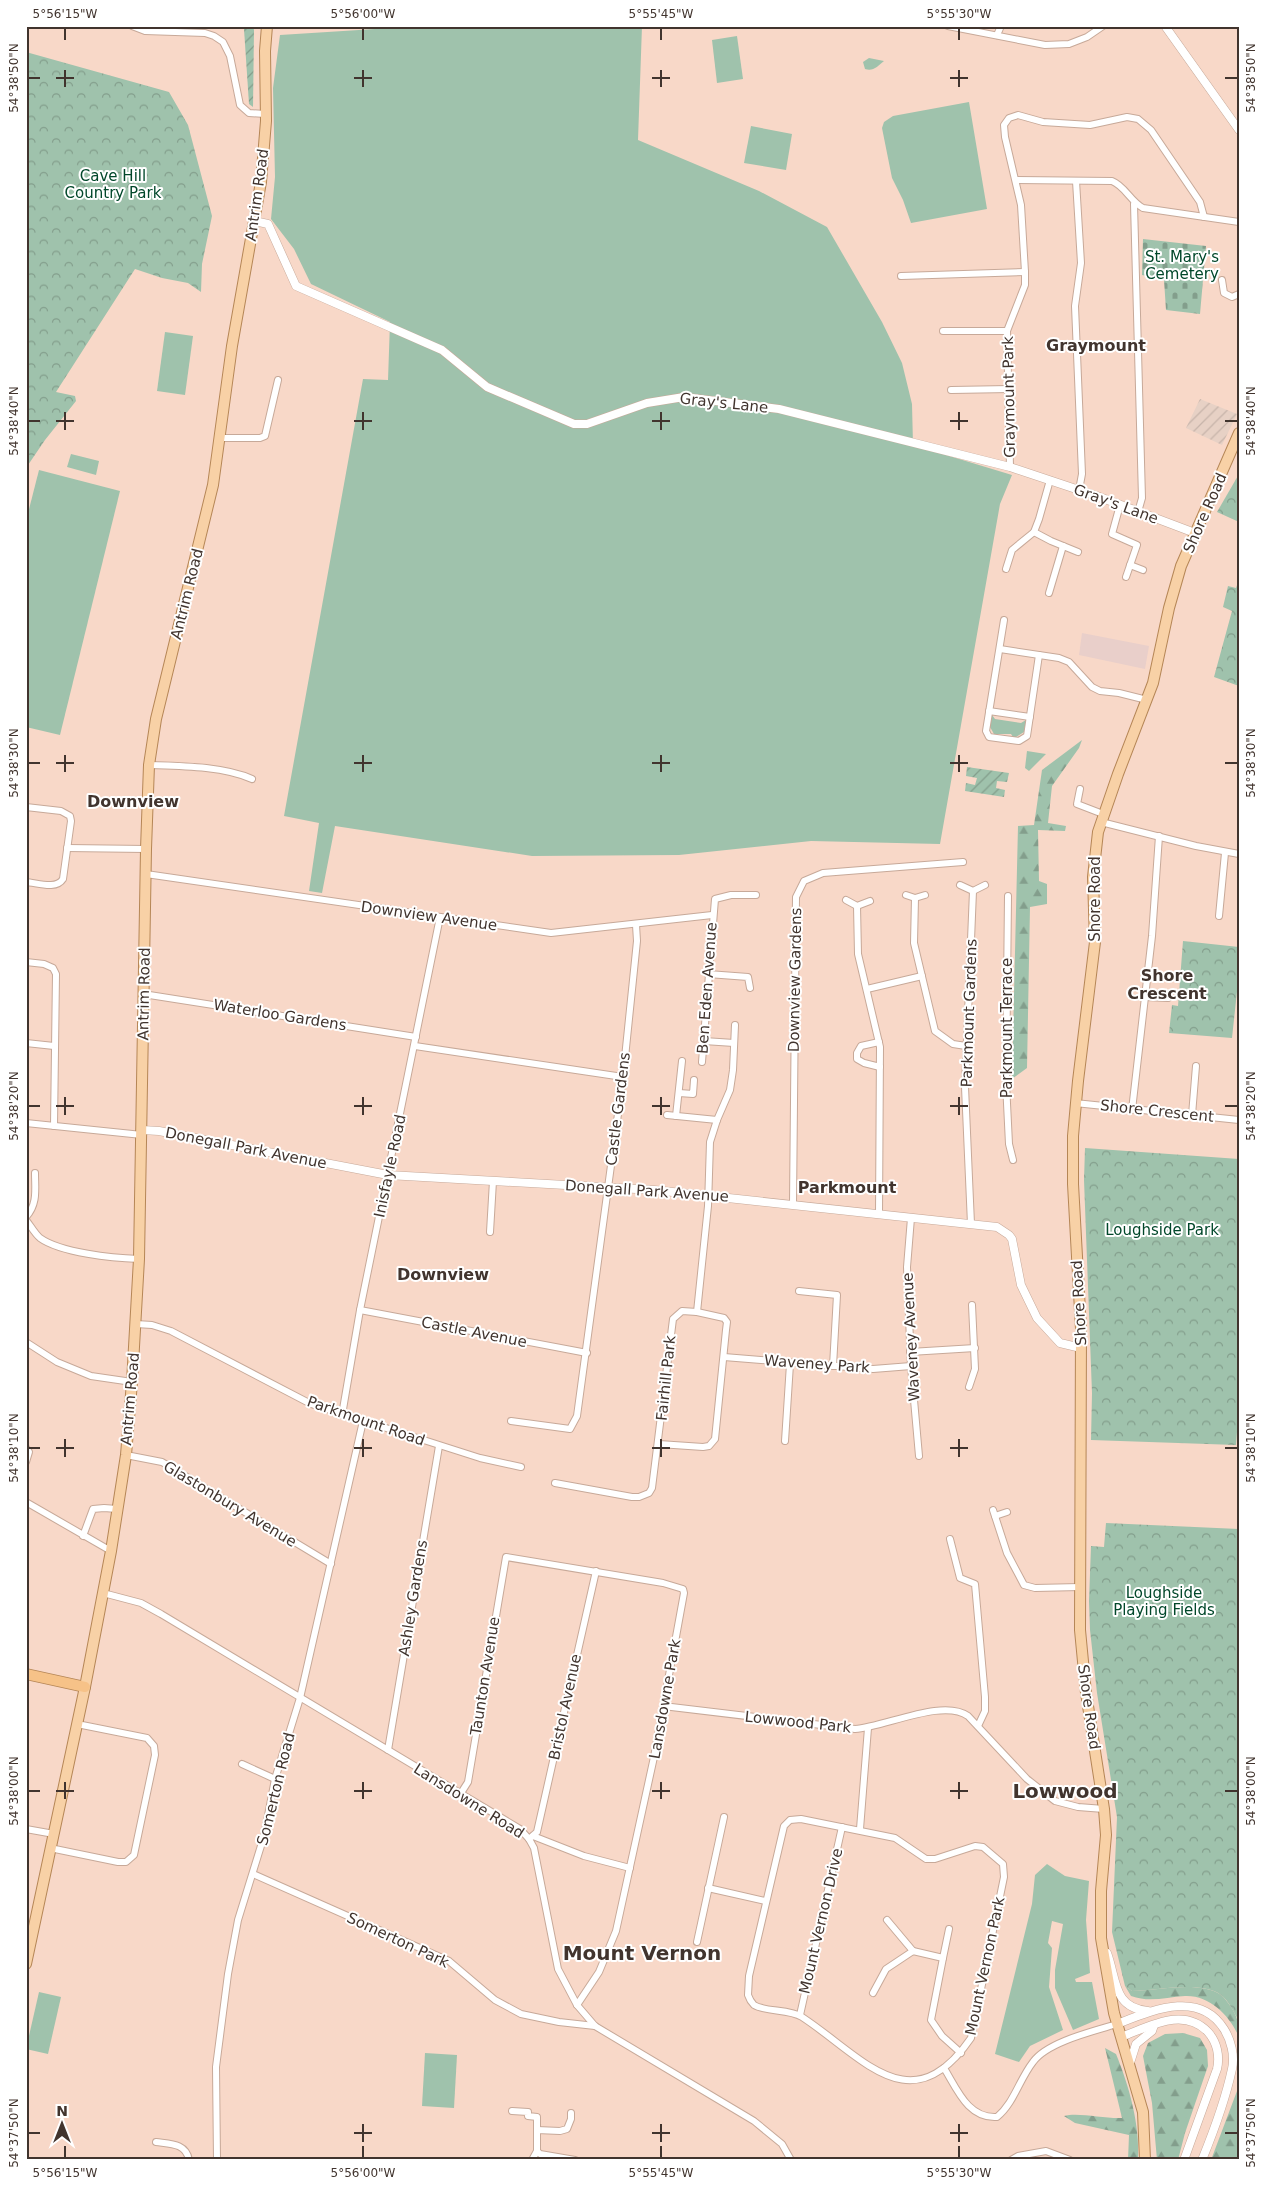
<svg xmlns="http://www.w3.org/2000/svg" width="1265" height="2186" viewBox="0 0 1265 2186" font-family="'DejaVu Sans',sans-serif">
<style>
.commercial{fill:#e9cfca}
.industrial{fill:url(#industrial-furrows)}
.grass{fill:#9fc2ac}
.forest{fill:url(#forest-firs)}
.cemetery{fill:url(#cemetery-stones)}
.park{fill:url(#park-crowns)}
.garden{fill:url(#garden-furrows)}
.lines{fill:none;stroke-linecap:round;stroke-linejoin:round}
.minor-casing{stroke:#c7a999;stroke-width:8}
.tertiary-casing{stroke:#c7a999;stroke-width:9}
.primary-casing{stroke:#b58656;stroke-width:12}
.trunk-casing{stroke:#b58656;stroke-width:12}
.minor{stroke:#fff;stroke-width:6}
.tertiary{stroke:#fff;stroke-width:8}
.primary{stroke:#f8d1a6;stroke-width:10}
.trunk{stroke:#f6c288;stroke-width:10}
.ticks{fill:none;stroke:#41342e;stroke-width:2}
.labels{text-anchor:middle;stroke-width:4;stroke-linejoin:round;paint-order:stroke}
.park-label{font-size:15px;fill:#01472a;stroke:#fff}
.street-label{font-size:15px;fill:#41342e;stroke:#fff}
.neighbourhood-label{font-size:16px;font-weight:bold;fill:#41342e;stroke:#fff}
.district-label{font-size:20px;font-weight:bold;fill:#41342e;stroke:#fff}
.neatline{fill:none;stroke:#41342e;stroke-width:2}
.ticks-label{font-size:12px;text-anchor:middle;fill:#41342e}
</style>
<defs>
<pattern id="industrial-furrows" width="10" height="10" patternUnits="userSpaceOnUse" patternTransform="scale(1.25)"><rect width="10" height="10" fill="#e7d1c5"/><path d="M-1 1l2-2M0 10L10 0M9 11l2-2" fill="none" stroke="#c7b4aa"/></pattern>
<pattern id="forest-firs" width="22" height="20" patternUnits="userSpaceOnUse" patternTransform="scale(1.25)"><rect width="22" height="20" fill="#9fc2ac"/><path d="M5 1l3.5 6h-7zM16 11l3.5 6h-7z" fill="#839e8c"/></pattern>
<pattern id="cemetery-stones" width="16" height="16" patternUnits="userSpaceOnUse" patternTransform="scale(1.25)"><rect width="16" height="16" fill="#9fc2ac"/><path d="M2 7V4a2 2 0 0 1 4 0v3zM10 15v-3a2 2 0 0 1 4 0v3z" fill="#839e8c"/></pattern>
<pattern id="park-crowns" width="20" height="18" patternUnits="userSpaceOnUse" patternTransform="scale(1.25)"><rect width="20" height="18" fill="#9fc2ac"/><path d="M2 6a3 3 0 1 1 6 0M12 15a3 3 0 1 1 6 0" fill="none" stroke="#839e8c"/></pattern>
<pattern id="garden-furrows" width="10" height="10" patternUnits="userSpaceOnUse" patternTransform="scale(1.25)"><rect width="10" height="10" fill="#9fc2ac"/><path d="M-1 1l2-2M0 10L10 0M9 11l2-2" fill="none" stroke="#839e8c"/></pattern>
</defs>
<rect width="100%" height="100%" fill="#f8d8c8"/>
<path class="commercial" d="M1082,633L1149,646L1145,669L1079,655Z"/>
<path class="industrial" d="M1200,399L1237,414L1222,445L1186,428Z"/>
<g class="grass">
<path d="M422,26H642L638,140L759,191L827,227L882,322L902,363L912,404L913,445L1012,475L1000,504L940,844L811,841L679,855L532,856L335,826L322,893L309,891L319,823L284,816L363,379L388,380L390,322L311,284L294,249L271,219L275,177L273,88L280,35Z"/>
<path d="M737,36L743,79L717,83L712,40Z"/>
<path d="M869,58L884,61C878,66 873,72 865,69L863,62Z"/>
<path d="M969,102L987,209L911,223L903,200L892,178L882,128L884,122L893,116Z"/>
<path d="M751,126L792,134L786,170L744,163Z"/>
<path d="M165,332L193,336L185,395L157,391Z"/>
<path d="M71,454L99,461L96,475L67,467Z"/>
<path d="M39,470L120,491L60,735L26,727V521Z"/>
<path d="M992,715L995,719L1021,723L1026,720L1024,732L1016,737H1013L1011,734H994L990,727Z"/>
<path d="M1027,751L1046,754L1029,771L1025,768Z"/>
<path d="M1047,1864L1065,1876L1089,1881L1086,1920L1090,1973L1075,1979L1076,1982H1092L1099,2019L1073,2030L1055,1988V1970L1063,1924L1052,1921L1048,1943L1052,1948L1049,1987L1063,2030L1030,2046L1019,2062L995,2054L1032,1904L1035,1875Z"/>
<path d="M39,1992L61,1997L48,2054L26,2049Z"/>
<path d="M425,2053L457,2055L454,2108L422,2106Z"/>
</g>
<g class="forest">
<path d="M1082,740L1079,748L1052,786L1048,823L1066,826L1065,831L1038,830L1039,881L1047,884V904L1030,907L1027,1068L1012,1079L1018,826L1034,825L1042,770Z"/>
<path d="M1125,1986L1132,1991C1157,1991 1199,1980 1221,1995C1225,1998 1228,2003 1231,2007C1238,2018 1239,2024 1239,2037C1230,2016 1210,1995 1185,1996C1166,1997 1150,2003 1131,1996Z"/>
<path d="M1183,2033L1200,2038L1207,2050L1208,2066L1185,2133L1178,2160H1157L1152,2103L1143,2056L1148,2043L1165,2034Z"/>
<path d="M1105,2048L1116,2054C1129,2086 1140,2124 1138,2160H1128L1129,2135L1075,2123L1064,2116C1078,2112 1105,2119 1122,2118Z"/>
<path d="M1239,2081V2160H1211L1237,2091Z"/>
</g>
<path class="cemetery" d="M1143,239L1206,246L1200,314L1166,310L1164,280L1142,275Z"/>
<g class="park">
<path d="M26,52L169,92L188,125L212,216L202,264L201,292L188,283L162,278L135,269L56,392L75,396L76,401L45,440L26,468Z"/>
<path d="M1239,474V522L1217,512Z"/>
<path d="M1239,579V686L1214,677L1232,611L1223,607L1228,586L1236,588Z"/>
<path d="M1183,941L1239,947V973L1232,1038L1169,1033L1172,1005L1178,1006Z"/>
<path d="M1085,1148L1239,1159V1406L1236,1445L1091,1440L1092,1393L1084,1180Z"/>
<path d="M1106,1523L1239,1529V2021C1234,2013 1229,2001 1221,1995C1200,1980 1157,1991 1132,1991L1125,1986L1112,1932L1117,1817L1097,1693L1090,1630L1089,1601L1091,1546L1104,1547Z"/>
</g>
<g class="garden">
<path d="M253,27L254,30L253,107L249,104L244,29Z"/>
<path d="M967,767L1009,773L1007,782L997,781L996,788L1005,790L1004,797L965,791L966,783L975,785L977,778L966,776Z"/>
</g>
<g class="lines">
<g class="minor-casing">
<g id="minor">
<path d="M132,26L145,31L205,33L214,36L223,42L230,56L240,105L249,113L265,114"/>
<path d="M948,26L1045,45L1069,44L1087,37L1103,26"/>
<path d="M997,35L1001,26"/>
<path d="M1017,180L1112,181C1125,186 1130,201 1143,208L1239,222"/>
<path d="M1076,181L1081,263L1075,306L1082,474L1079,490"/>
<path d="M1134,204L1142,498L1138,512"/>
<path d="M901,276L1025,272"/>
<path d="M1222,280L1224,293L1232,297L1239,294"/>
<path d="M943,331H1007"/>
<path d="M951,390L1010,389"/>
<path d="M219,438H260L265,436L278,380"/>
<path d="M1010,467L1007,331L1025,285V272L1021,205L1005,137L1004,125L1009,118L1018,115L1043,122L1090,125L1127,117L1138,119L1151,130L1200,202L1204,217"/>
<path d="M1120,505L1112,534L1137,545L1126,577"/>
<path d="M1034,532L1051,541L1078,552"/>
<path d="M1130,565L1143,570"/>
<path d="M1006,569L1012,550L1034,532L1039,519L1050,480"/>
<path d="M1049,593L1063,546"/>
<path d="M1004,620L986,731L989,737L1019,741L1027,736L1039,655"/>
<path d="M1000,649L1059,658L1069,662L1092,687L1100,691L1119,693L1147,700"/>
<path d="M989,711L1030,717"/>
<path d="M149,765C180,766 223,766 252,779"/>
<path d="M1080,789L1077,804L1103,814"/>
<path d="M26,807L61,811L70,816L71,821L63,879C56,890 38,883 26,882"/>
<path d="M1101,822L1196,846L1239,854"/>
<path d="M67,848L146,849"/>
<path d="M146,874L551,933L712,915"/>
<path d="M960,885L973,891L985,885"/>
<path d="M906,895L915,898L925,895"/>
<path d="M1008,896L1006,1083L1009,1144L1013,1160"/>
<path d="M915,898L914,943L935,1031L953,1044L966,1046"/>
<path d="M846,900L857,906L870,901"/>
<path d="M857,906L858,954L880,1047L879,1214"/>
<path d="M1219,916L1225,853"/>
<path d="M26,962L44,964L53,968L56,974L54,1126"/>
<path d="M708,974L748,977L750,988"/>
<path d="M867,989L922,976"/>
<path d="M143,994L416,1037"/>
<path d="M1145,997L1168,998"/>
<path d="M704,1041L734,1043"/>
<path d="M879,1042L861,1046L857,1053V1059L864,1063L880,1067"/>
<path d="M26,1043L54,1046"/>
<path d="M415,1046L623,1077"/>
<path d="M702,1062L715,899L731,895H756"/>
<path d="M679,1093L693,1094L694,1080"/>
<path d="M1075,1103L1239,1120"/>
<path d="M1132,1110L1152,936L1159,836"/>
<path d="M667,1115L717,1120"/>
<path d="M1192,1115L1196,1066"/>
<path d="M676,1116L682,1061"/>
<path d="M26,1123L142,1135"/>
<path d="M793,1204L796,897L804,881L823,873L963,862"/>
<path d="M26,1217C38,1204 35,1189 35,1173"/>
<path d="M911,1218L907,1267L911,1366L919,1456"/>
<path d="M26,1220C30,1225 35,1234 40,1238C61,1253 113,1258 139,1259"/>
<path d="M971,1224L965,1087L973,891"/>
<path d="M490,1232L493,1181"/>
<path d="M799,1291L837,1295L833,1366"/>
<path d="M360,1310L587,1353"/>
<path d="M697,1312L708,1206L710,1142L717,1120L730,1090L733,1070L735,1025"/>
<path d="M136,1324L152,1325L171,1331L311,1404L480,1458L521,1467"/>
<path d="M26,1342L57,1362L91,1376L132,1382"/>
<path d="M910,1352L975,1348"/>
<path d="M724,1357L873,1369L911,1366"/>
<path d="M969,1387L975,1369L972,1305"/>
<path d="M342,1415L360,1310L440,917"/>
<path d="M511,1421L570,1429L577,1416L623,1077L637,941L636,925"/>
<path d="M785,1441L790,1364"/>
<path d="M26,1448L29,1452L26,1462"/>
<path d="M126,1455L162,1462L331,1564"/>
<path d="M555,1483L632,1497H639L649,1493L652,1488L673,1319L682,1311L697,1312L724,1318L727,1322L726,1330L715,1439L709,1446L703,1447L659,1444"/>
<path d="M26,1502L111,1551"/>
<path d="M993,1510L1007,1553L1024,1585L1035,1588L1080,1587"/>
<path d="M995,1516L1007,1512"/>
<path d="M83,1536L93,1509L104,1508L117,1509"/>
<path d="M950,1539L960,1578L975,1584L985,1697V1711L978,1726"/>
<path d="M103,1593L141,1603L161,1614L520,1829L529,1839L534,1848L558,1969L577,2005L595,2026L754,2121L782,2144L791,2160"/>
<path d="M663,1706L855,1729C885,1727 943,1698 968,1716L1027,1779L1055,1801L1078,1807L1104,1809"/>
<path d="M388,1750L439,1446"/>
<path d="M242,1764L275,1779"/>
<path d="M461,1793L468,1782L506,1557L663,1583L683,1589L684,1593L654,1757L616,1931L599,1972L577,2005"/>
<path d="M801,1819L895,1838L926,1859H935L975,1846L983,1847L1003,1864L1004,1877L971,2038C911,2125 863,2057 802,2017C790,2009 765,2012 754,2005C752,2003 749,1998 748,1995L749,1976L784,1826L790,1820Z"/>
<path d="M26,1829L54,1834"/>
<path d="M860,1829L868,1728"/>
<path d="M533,1836L584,1856L630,1868"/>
<path d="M529,1839L537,1832L596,1571"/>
<path d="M50,1848L118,1862H126L134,1855L155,1755L154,1746L147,1738L77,1724"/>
<path d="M253,1874L449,1961L495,2000L521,2014L559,2022L595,2026"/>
<path d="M708,1888L765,1901"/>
<path d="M887,1920L913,1951"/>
<path d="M697,1942L724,1817"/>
<path d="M943,1958L931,2020L942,2036L961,2053"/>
<path d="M873,1993L886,1969L913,1951L943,1958L949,1929"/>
<path d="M800,2015L842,1827"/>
<path d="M944,2068C957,2089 968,2119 997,2117C1014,2103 1019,2080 1033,2062C1047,2042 1094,2031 1117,2024"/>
<path d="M512,2111L528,2112V2116L537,2117V2130"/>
<path d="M571,2113V2119L567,2129L560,2131L537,2130V2151L540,2154L575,2160"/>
<path d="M156,2142C170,2144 186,2143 189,2160"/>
<path d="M217,2160L216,2067L228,1974L238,1920L264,1836L275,1779L300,1698L363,1421"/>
<path d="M532,2160L537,2151"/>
<path d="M1011,2160L1018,2156L1046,2151L1070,2160"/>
</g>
</g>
<g class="tertiary-casing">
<g id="tertiary">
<path d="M1165,26L1239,130"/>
<path d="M254,221L268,224L296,286L442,350L487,387L574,424H587L647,403L684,397L779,409L1010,467L1097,496L1195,533"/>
<path d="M142,1130L159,1131L388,1175L654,1190L997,1227L1009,1235L1012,1239L1021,1285L1037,1318L1060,1343L1081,1348"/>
<path d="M1107,1953C1117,1980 1113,2008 1148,2011"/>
<path d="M1117,2024C1151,2011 1199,1989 1224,2029C1231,2040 1235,2056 1232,2069C1226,2097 1213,2133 1202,2160"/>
<path d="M1121,2037C1149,2027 1183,2006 1208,2032C1217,2042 1220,2056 1217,2069L1184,2160"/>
<path d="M1130,2063L1136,2044L1152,2031L1154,2025"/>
</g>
</g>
<g class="primary-casing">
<g id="primary">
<path d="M26,1964L85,1687L111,1551L126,1455L132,1382L139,1259L146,849L149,765L156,719L213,485L232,346L261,182L266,121L265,51L267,26"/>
<path d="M1145,2160L1143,2112L1114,2013L1101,1938V1891L1106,1835L1104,1809L1086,1693L1080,1630L1081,1329L1073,1184V1136L1078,1081L1095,942L1093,877L1098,832L1118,774L1153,683L1169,608L1181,566L1239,433"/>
</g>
</g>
<g class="trunk-casing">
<path id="trunk" d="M26,1674L85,1687"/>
</g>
<use href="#minor" class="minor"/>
<use href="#tertiary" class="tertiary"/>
<use href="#primary" class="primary"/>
<use href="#trunk" class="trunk"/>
</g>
<path class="ticks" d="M65,28V40M363,28V40M661,28V40M959,28V40M65,70V87M363,70V87M661,70V87M959,70V87M28,78H40M56,78H74M354,78H372M652,78H670M950,78H968M1225,78H1238M65,412V430M363,412V430M661,412V430M959,412V430M28,421H40M56,421H74M354,421H372M652,421H670M950,421H968M1225,421H1238M65,755V772M363,755V772M661,755V772M959,755V772M28,763H40M56,763H74M354,763H372M652,763H670M950,763H968M1225,763H1238M65,1097V1115M363,1097V1115M661,1097V1115M959,1097V1115M28,1106H40M56,1106H74M354,1106H372M652,1106H670M950,1106H968M1225,1106H1238M65,1439V1457M363,1439V1457M661,1439V1457M959,1439V1457M28,1448H40M56,1448H74M354,1448H372M652,1448H670M950,1448H968M1225,1448H1238M65,1782V1799M363,1782V1799M661,1782V1799M959,1782V1799M28,1791H40M56,1791H74M354,1791H372M652,1791H670M950,1791H968M1225,1791H1238M363,2124V2142M661,2124V2142M959,2124V2142M28,2133H40M354,2133H372M652,2133H670M950,2133H968M1225,2133H1238M65,2146V2158M363,2146V2158M661,2146V2158M959,2146V2158"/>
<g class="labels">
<g class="park-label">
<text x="113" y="181">Cave Hill<tspan x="113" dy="17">Country Park</tspan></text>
<text x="1182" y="262">St. Mary's<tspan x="1182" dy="17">Cemetery</tspan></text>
<text x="1162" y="1235">Loughside Park</text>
<text x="1164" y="1598">Loughside<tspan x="1164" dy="17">Playing Fields</tspan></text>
</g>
<g class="street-label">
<text transform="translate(257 195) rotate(-82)" y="5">Antrim Road</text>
<text transform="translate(1009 397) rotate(-91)" y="5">Graymount Park</text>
<text transform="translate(724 403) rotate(6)" y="5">Gray's Lane</text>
<text transform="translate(1116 504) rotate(20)" y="5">Gray's Lane</text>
<text transform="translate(1205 513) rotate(-66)" y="5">Shore Road</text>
<text transform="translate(187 594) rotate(-76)" y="5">Antrim Road</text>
<text transform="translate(1095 899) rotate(-90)" y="5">Shore Road</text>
<text transform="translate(429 916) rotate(8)" y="5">Downview Avenue</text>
<text transform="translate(795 980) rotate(-89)" y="5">Downview Gardens</text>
<text transform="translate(707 988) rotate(-86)" y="5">Ben Eden Avenue</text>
<text transform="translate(144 994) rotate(-89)" y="5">Antrim Road</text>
<text transform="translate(969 1013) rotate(-88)" y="5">Parkmount Gardens</text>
<text transform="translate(280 1015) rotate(9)" y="5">Waterloo Gardens</text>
<text transform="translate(1007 1028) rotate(-90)" y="5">Parkmount Terrace</text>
<text transform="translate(618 1109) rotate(-83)" y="5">Castle Gardens</text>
<text transform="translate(1157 1111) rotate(6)" y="5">Shore Crescent</text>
<text transform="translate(246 1148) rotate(11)" y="5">Donegall Park Avenue</text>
<text transform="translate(390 1166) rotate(-78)" y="5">Inisfayle Road</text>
<text transform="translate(647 1191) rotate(4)" y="5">Donegall Park Avenue</text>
<text transform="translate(1079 1303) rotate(-93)" y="5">Shore Road</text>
<text transform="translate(474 1332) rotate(11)" y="5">Castle Avenue</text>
<text transform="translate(911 1337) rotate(-93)" y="5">Waveney Avenue</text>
<text transform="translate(817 1364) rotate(4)" y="5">Waveney Park</text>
<text transform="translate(666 1378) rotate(-84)" y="5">Fairhill Park</text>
<text transform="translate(130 1399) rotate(-85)" y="5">Antrim Road</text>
<text transform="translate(366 1421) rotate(19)" y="5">Parkmount Road</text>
<text transform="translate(230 1504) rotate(31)" y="5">Glastonbury Avenue</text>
<text transform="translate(413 1598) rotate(-81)" y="5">Ashley Gardens</text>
<text transform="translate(485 1676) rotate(-81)" y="5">Taunton Avenue</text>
<text transform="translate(665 1699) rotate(-80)" y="5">Lansdowne Park</text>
<text transform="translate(565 1707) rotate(-78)" y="5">Bristol Avenue</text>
<text transform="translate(1089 1707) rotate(82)" y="5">Shore Road</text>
<text transform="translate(798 1722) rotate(6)" y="5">Lowwood Park</text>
<text transform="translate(276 1789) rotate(-76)" y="5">Somerton Road</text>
<text transform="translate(469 1801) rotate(32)" y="5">Lansdowne Road</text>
<text transform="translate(821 1921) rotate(-77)" y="5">Mount Vernon Drive</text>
<text transform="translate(398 1940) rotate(25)" y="5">Somerton Park</text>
<text transform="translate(985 1966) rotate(-78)" y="5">Mount Vernon Park</text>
</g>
<g class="neighbourhood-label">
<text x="1096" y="351">Graymount</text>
<text x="133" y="807">Downview</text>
<text x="1167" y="981">Shore<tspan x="1167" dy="18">Crescent</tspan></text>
<text x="847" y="1193">Parkmount</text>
<text x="443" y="1280">Downview</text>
</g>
<g class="district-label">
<text x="1065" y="1798">Lowwood</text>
<text x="642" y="1960">Mount Vernon</text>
</g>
</g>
<rect width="1265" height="2186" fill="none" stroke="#ffffff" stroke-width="55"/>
<g transform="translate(62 2124)" stroke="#ffffff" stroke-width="4" paint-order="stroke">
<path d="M0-4L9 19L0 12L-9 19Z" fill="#41342e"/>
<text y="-8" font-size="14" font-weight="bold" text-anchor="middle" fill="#41342e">N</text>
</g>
<rect x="28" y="28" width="1210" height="2130" class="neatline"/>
<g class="ticks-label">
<text x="65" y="18">5°56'15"W</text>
<text x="363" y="18">5°56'00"W</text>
<text x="661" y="18">5°55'45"W</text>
<text x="959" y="18">5°55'30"W</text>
<text transform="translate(14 78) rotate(-90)" y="4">54°38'50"N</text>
<text transform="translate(1251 78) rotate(-90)" y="4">54°38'50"N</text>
<text transform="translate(14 421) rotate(-90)" y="4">54°38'40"N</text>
<text transform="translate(1251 421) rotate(-90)" y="4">54°38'40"N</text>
<text transform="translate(14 763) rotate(-90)" y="4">54°38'30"N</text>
<text transform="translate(1251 763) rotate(-90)" y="4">54°38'30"N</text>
<text transform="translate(14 1106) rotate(-90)" y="4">54°38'20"N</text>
<text transform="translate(1251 1106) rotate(-90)" y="4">54°38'20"N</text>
<text transform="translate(14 1448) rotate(-90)" y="4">54°38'10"N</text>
<text transform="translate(1251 1448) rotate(-90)" y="4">54°38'10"N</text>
<text transform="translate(14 1791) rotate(-90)" y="4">54°38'00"N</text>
<text transform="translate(1251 1791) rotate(-90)" y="4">54°38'00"N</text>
<text transform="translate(14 2133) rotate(-90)" y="4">54°37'50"N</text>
<text transform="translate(1251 2133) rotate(-90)" y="4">54°37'50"N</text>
<text x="65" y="2177">5°56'15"W</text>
<text x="363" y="2177">5°56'00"W</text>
<text x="661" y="2177">5°55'45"W</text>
<text x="959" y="2177">5°55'30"W</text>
</g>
</svg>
